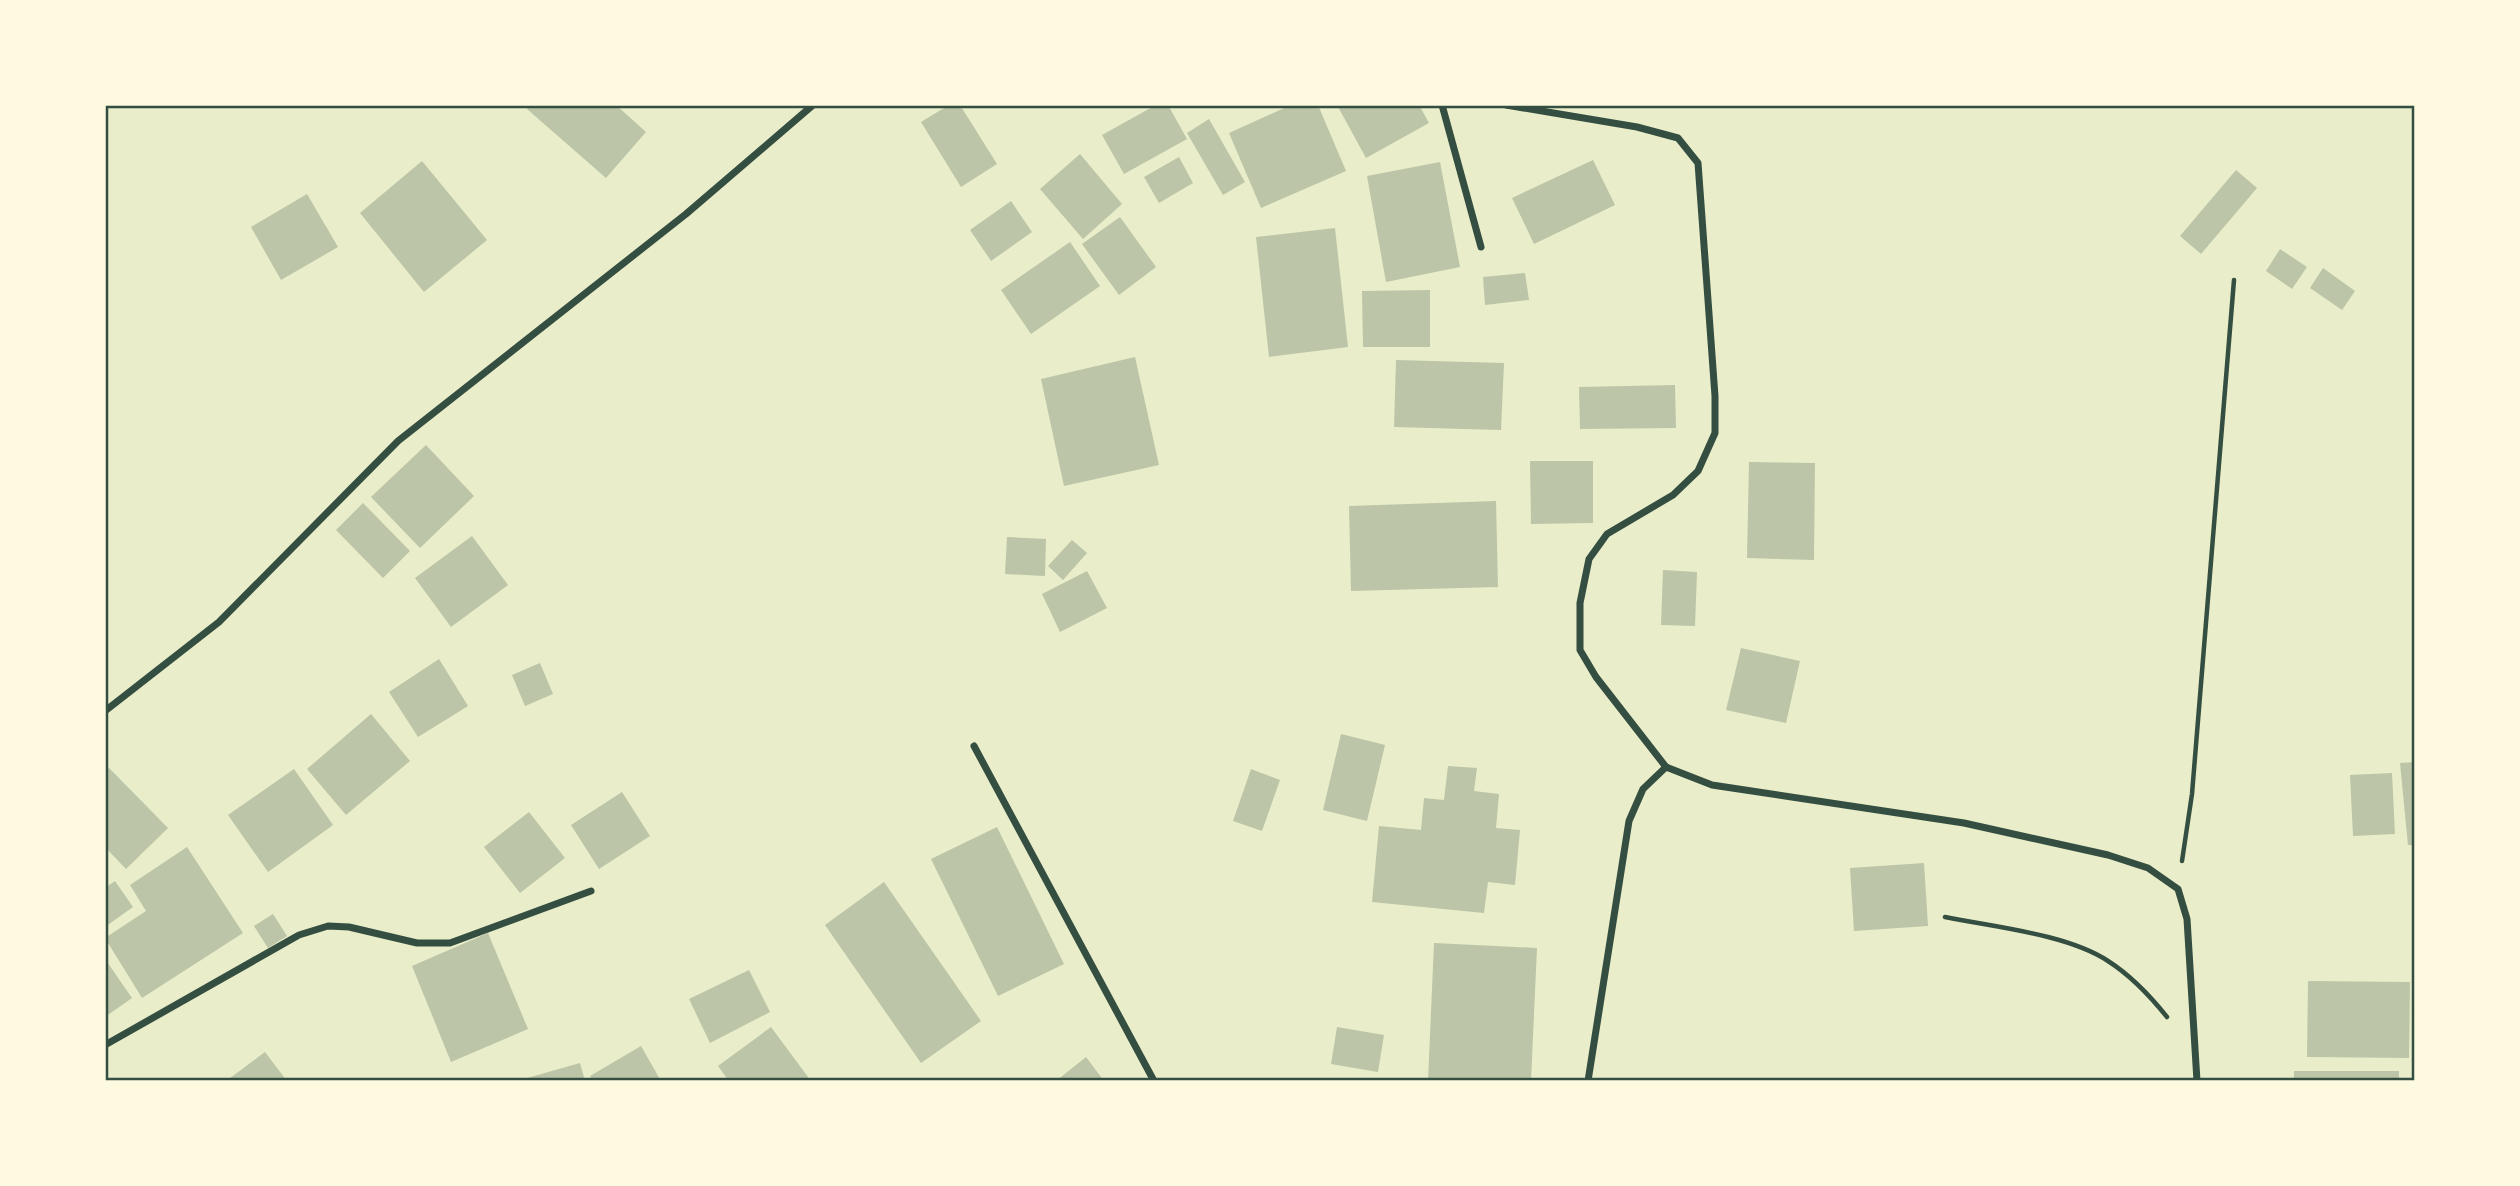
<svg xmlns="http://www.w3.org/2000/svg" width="2520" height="1186" viewBox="0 0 2520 1186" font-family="Inter,sans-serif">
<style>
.building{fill:#bcc5a7}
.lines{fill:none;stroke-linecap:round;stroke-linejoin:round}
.path{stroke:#344e41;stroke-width:4.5}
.minor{stroke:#344e41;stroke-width:7}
.neatline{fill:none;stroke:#344e41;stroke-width:2.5}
</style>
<rect width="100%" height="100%" fill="#e9edc9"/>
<g class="building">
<path d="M530,105H616L646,132L606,178L527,109Z"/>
<path d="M949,105H960L997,164L961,187L921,122Z"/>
<path d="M1156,105H1168L1187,139L1124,174L1102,135Z"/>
<path d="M1291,105H1318L1346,171L1261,208L1229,133Z"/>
<path d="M1337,105H1419L1429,123L1366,158Z"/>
<path d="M1209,119L1245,182L1223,195L1187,133Z"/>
<path d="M1080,154L1122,204L1083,239L1040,189Z"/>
<path d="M1179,157L1193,183L1159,203L1144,177Z"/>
<path d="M1593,160L1615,205L1534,244L1512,198Z"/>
<path d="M422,161L487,240L424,292L360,213Z"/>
<path d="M1440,162L1460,267L1386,282L1367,176Z"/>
<path d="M2236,170L2257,188L2201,254L2180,236Z"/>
<path d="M307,194L338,247L281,280L251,227Z"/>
<path d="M1011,201L1032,232L991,261L970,230Z"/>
<path d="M1120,217L1156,267L1119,295L1082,244Z"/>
<path d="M1335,228L1348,347L1269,357L1256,237Z"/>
<path d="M1070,242L1100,286L1031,334L1001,290Z"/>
<path d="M2280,249L2307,267L2292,289L2266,271Z"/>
<path d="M2323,268L2355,291L2342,310L2310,288Z"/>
<path d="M1525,273L1529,300L1485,305L1483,277Z"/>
<path d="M1430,290V347H1363L1362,291Z"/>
<path d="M1135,357L1159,465L1064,486L1041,379Z"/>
<path d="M1396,360L1504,363L1501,430L1394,427Z"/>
<path d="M1675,385L1676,428L1580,429L1579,387Z"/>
<path d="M426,445L474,496L420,548L371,497Z"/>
<path d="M1530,461H1593V523L1531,524Z"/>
<path d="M1749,462L1815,463L1814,560L1747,558Z"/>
<path d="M1496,501L1498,587L1351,591L1349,506Z"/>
<path d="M363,503L410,551L383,578L336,530Z"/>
<path d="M472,536L508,585L451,627L415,578Z"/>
<path d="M1007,537L1046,539L1045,576L1005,574Z"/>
<path d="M1072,540L1087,553L1063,580L1048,566Z"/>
<path d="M1663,570L1697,572L1695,626L1661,625Z"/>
<path d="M1087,571L1107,608L1060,632L1042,594Z"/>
<path d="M1741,648L1800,661L1786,723L1726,710Z"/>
<path d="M439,659L468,706L418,737L389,692Z"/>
<path d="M540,663L553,694L525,706L512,675Z"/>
<path d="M371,714L410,761L346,815L307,769Z"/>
<path d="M1341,734L1385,745L1367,821L1323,810Z"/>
<path d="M2415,762V845H2408L2400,763Z"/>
<path d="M1448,766L1477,768L1474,791L1499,794L1496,828L1520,830L1515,885L1488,882L1484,913L1372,902L1379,826L1421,830L1424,798L1444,800Z"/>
<path d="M109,768L168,828L126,869L105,847V772Z"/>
<path d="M294,769L333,825L268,872L228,815Z"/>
<path d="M1251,769L1280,780L1262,831L1233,821Z"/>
<path d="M2392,773L2395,834L2353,836L2350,775Z"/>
<path d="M622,792L650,836L599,869L571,825Z"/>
<path d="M529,812L565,858L520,893L484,847Z"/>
<path d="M997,827L1064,964L998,996L931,859Z"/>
<path d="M187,847L243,933L142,998L105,938L146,911L130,885Z"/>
<path d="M1924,863L1928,926L1854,931L1850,868Z"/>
<path d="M115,881L133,907L105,927V888Z"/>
<path d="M884,882L981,1021L921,1063L825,925Z"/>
<path d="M273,914L287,936L268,948L254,926Z"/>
<path d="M488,933L528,1029L451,1062L412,966Z"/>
<path d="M1434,943L1537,948L1531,1081H1428Z"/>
<path d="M105,959L132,998L105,1017Z"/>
<path d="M749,970L770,1012L710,1043L689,999Z"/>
<path d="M2308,981L2410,982L2409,1058L2307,1057Z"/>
<path d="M771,1027L811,1081H729L718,1066Z"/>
<path d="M1337,1027L1384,1035L1378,1072L1331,1064Z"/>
<path d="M641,1046L661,1081H593L590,1076Z"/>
<path d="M265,1052L287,1081H226Z"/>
<path d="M1086,1057L1104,1081H1056Z"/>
<path d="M580,1063L585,1081H520V1080Z"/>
<rect x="2294" y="1071" width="105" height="10"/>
</g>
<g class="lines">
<g class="path">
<path d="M2182,861L2192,794L2234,280"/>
<path d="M1945,917C1993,927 2067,934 2108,961C2130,975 2151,997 2167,1017"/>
</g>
<g class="minor">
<path d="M1442,105L1481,247"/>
<path d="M1506,105L1637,127L1678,138L1698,163L1715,396V433L1698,471L1673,495L1607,534L1589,559L1580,603V650L1596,677L1666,767"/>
<path d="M105,711L219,622L398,441L686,214L813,105"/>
<path d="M974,746L1154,1081"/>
<path d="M105,1045L299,935L328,926L349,927L417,943H450L591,891"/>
<path d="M1588,1081L1629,821L1643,789L1666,767L1712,785L1964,823L2108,855L2148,868L2178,889L2187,919L2197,1081"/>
</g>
</g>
<rect width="2520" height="1186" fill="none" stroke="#fefae0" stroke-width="214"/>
<rect x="107" y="107" width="2306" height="972" class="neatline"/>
</svg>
